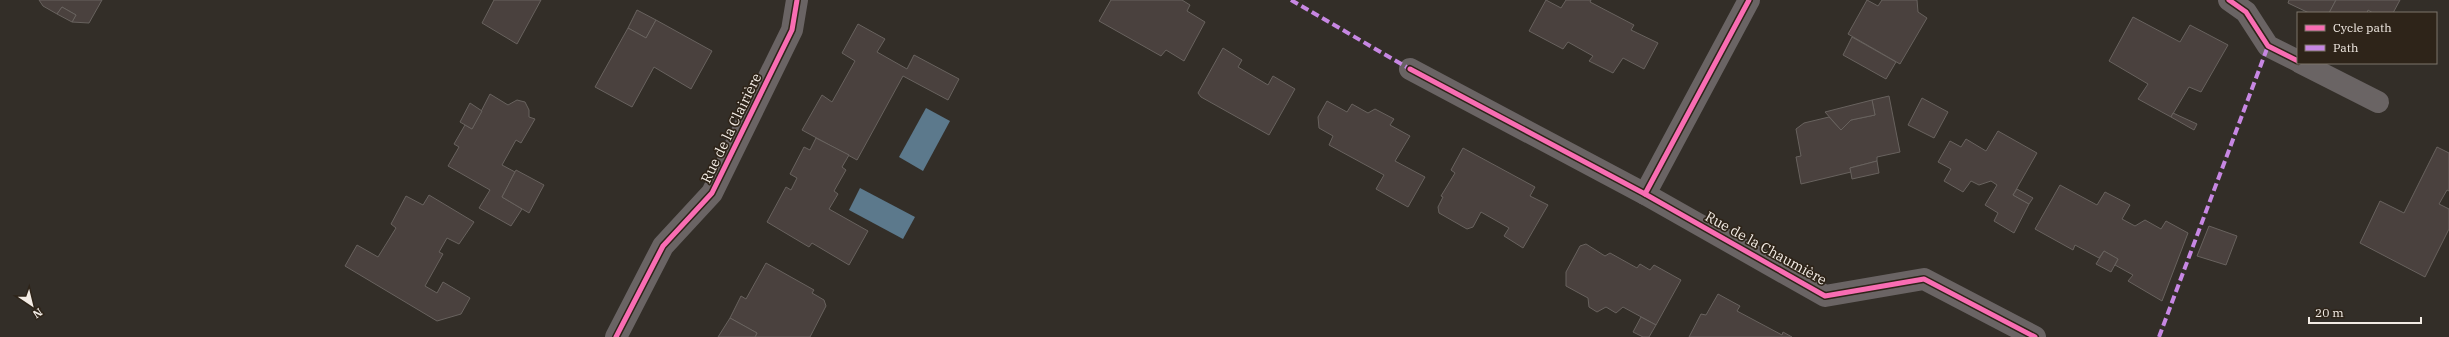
<svg xmlns="http://www.w3.org/2000/svg" width="2449" height="337" viewBox="0 0 2449 337" font-family="'IBM Plex Serif',serif">
<style>
.water{fill:#5c798c}
.building{fill:#4a413e;stroke:#68625e}
.lines{fill:none;stroke-linecap:round;stroke-linejoin:round}
.minor{stroke:#6a6464;stroke-width:22}
.quiet{stroke:#c787e3;stroke-width:4;stroke-dasharray:8 4;stroke-linecap:butt}
.cycleway-casing{stroke:#2e2419;stroke-width:8}
.cycleway{stroke:#f96db3;stroke-width:5}
.labels{text-anchor:middle;stroke-width:3.5;stroke-linejoin:round;paint-order:stroke}
.street-label{font-size:14px;fill:#f3ece5;stroke:#2e2419}
</style>
<rect width="100%" height="100%" fill="#332e28"/>
<g class="water">
<path d="M926,108L950,121L923,171L899,157Z"/>
<path d="M860,188L915,217L903,239L849,210Z"/>
</g>
<g class="building">
<path d="M39,0H102L89,23L72,22L76,15L62,7L57,14L43,6Z"/>
<path d="M494,0H541L517,44L482,23Z"/>
<path d="M1111,0H1182L1190,5L1187,11L1205,22L1184,61L1166,50L1161,56L1099,21Z"/>
<path d="M1546,0L1561,8L1566,0H1591L1590,2L1634,25L1631,30L1658,43L1644,69L1623,58L1613,73L1589,61L1593,56L1568,42L1563,49L1529,31Z"/>
<path d="M1867,0L1878,6L1882,0H1917L1918,12L1927,18L1900,64L1848,34Z"/>
<path d="M2289,0H2336L2329,13H2309L2288,3Z"/>
<path d="M2336,0H2400L2393,13H2373L2368,10L2367,13H2329Z"/>
<path d="M62,7L76,15L72,22L57,14Z"/>
<path d="M637,10L656,20L646,38L628,28Z"/>
<path d="M2133,17L2180,42L2190,25L2228,45L2201,92L2189,87L2171,117L2138,99L2148,84L2109,61Z"/>
<path d="M656,20L712,51L691,89L654,67L632,107L595,87L628,28L646,38Z"/>
<path d="M858,24L885,39L877,52L907,69L914,55L959,79L948,100L903,76L857,160L802,130L822,95L832,102L855,61L842,53Z"/>
<path d="M1852,37L1896,62L1886,79L1843,55Z"/>
<path d="M1223,48L1242,60L1238,67L1268,85L1273,76L1295,89L1269,135L1201,97L1198,93Z"/>
<path d="M490,94L508,105L517,100L525,102L529,110V117L535,119L521,143L516,140L502,165L515,172L502,197L522,209L511,226L479,208L490,190L448,166L459,147L454,144L465,125L472,129Z"/>
<path d="M1889,96L1900,152L1877,157V161L1850,168L1851,172L1801,184L1796,157L1801,156L1796,129L1804,123L1829,117L1841,130L1851,120L1875,115L1872,100Z"/>
<path d="M1922,98L1948,112L1934,138L1908,125Z"/>
<path d="M1872,100L1875,115L1851,120L1841,130L1825,112Z"/>
<path d="M1327,101L1347,112L1352,104L1368,113L1375,109L1394,119L1390,125L1410,136L1395,161L1425,177L1408,207L1376,189L1384,175L1329,145L1333,136L1319,128L1318,117Z"/>
<path d="M470,103L482,111L472,129L460,122Z"/>
<path d="M2173,113L2197,124L2194,130L2171,117Z"/>
<path d="M1998,131L2037,153L2013,195L2029,204L2014,233L1994,221L1998,213L1985,205L1997,185L1991,181L1979,185L1971,181L1963,192L1944,181L1951,169L1938,162L1950,141L1961,147L1966,139L1986,151Z"/>
<path d="M816,138L849,155L842,167L846,170L834,191L838,194L829,209L868,231L849,265L812,243L809,247L767,222L786,187L791,190L797,178L790,174L804,147L810,150Z"/>
<path d="M2437,147L2449,153V191L2447,190L2439,204L2449,209V229L2425,277L2360,243L2380,201L2404,213Z"/>
<path d="M1463,148L1535,187L1530,196L1548,205L1523,248L1504,236L1509,228L1481,212L1473,227L1467,229L1439,213L1438,207L1443,197L1441,196L1455,173L1451,170Z"/>
<path d="M1877,161L1879,173L1852,179L1850,168Z"/>
<path d="M516,170L544,185L529,213L502,197Z"/>
<path d="M2060,185L2097,205L2105,192L2130,205L2122,219L2135,226L2145,220L2161,229L2166,221L2188,233L2162,301L2128,281L2133,275L2115,265L2118,259L2104,251L2099,258L2075,245L2073,250L2035,229Z"/>
<path d="M2017,189L2033,198L2029,204L2013,195Z"/>
<path d="M429,195L474,222L459,244L447,238L439,252L443,254L425,286L437,293L443,282L470,298L461,314L437,321L345,266L357,245L378,257L396,228L391,224L406,196L423,205Z"/>
<path d="M2209,226L2237,236L2226,265L2197,256Z"/>
<path d="M1586,244L1605,256L1610,253L1637,268L1640,264L1650,270L1654,265L1681,280L1656,325L1623,307L1616,313L1606,307L1597,312L1589,307L1588,298L1566,286V272L1580,246Z"/>
<path d="M2104,251L2118,259L2111,272L2096,264Z"/>
<path d="M766,263L814,290L812,293L824,300L826,306L810,337H755L757,333L730,318L741,296L746,299Z"/>
<path d="M1718,294L1740,306L1737,311L1782,335L1783,332L1792,337H1689L1701,314L1706,315Z"/>
<path d="M1641,317L1656,325L1649,337H1643L1633,332Z"/>
<path d="M730,318L757,333L755,337H718Z"/>
</g>
<g class="lines">
<g class="minor">
<path d="M1749,0L1645,194L1825,296L1924,279L2035,337"/>
<path d="M2229,0L2246,12L2268,46L2298,61"/>
<path d="M2301,63L2378,102"/>
<path d="M1410,69L1645,194"/>
<path d="M616,337L663,246L712,193L792,30L797,0"/>
</g>
<g class="quiet">
<path d="M1291,0L1410,69"/>
<path d="M2159,337L2268,46"/>
</g>
<g class="cycleway-casing">
<g id="cycleway">
<path d="M1749,0L1645,194L1825,296L1924,279L2035,337"/>
<path d="M2229,0L2246,12L2268,46L2298,61"/>
<path d="M1410,69L1645,194"/>
<path d="M616,337L663,246L712,193L792,30L797,0"/>
</g>
</g>
<use href="#cycleway" class="cycleway"/>
</g>
<g class="labels">
<g class="street-label">
<text transform="translate(731 128) rotate(-64)" y="5">Rue de la Clairière</text>
<text transform="translate(1766 248) rotate(29)" y="5">Rue de la Chaumière</text>
</g>
</g>
<rect x="2297" y="12" width="140" height="52" fill="#2e2419" stroke="#7d746b"/>
<rect x="2305" y="25" width="20" height="6" fill="#f96db3" stroke="#7d746b"/>
<text x="2333" y="32" font-size="12" fill="#f3ece5">Cycle path</text>
<rect x="2305" y="45" width="20" height="6" fill="#c787e3" stroke="#7d746b"/>
<text x="2333" y="52" font-size="12" fill="#f3ece5">Path</text>
<g transform="translate(32 305) rotate(145)" stroke="#2e2419" stroke-width="3" paint-order="stroke">
<path d="M0-3L7 15L0 10L-7 15Z" fill="#f3ece5"/>
<text y="-6" font-size="11" font-weight="bold" text-anchor="middle" fill="#f3ece5">N</text>
</g>
<path d="M2309 317v6h112v-6" fill="none" stroke="#f3ece5" stroke-width="2"/>
<text x="2315" y="317" font-size="12" fill="#f3ece5" stroke="#2e2419" stroke-width="3" paint-order="stroke">20 m</text>
</svg>
